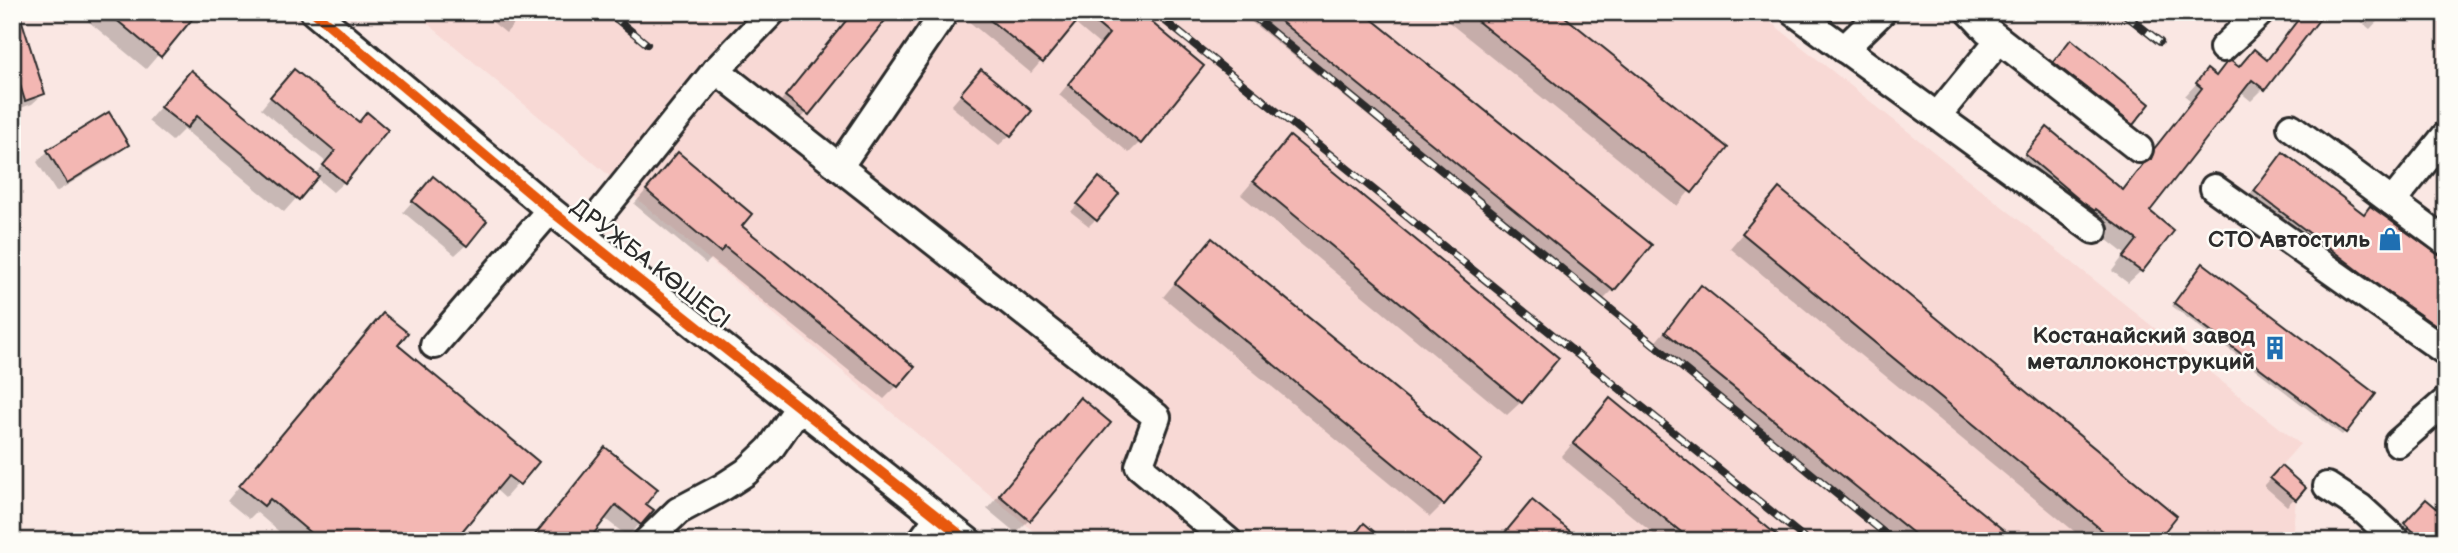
<svg xmlns="http://www.w3.org/2000/svg" width="2458" height="553" viewBox="0 0 2458 553" font-family="'Balsamiq Sans',sans-serif">
<style>
.built{fill:#f8d9d5}
.shadow{fill:#0003}
.building{fill:#f3b7b3;stroke:#2b2b2b;stroke-width:2}
.lines{fill:none;stroke-linecap:round;stroke-linejoin:round}
.minor-casing{stroke:#2b2b2b;stroke-width:32}
.minor{stroke:#fdfcf7;stroke-width:26}
.rail-casing{stroke:#2b2b2b;stroke-width:8}
.rail{stroke:#fdfcf7;stroke-width:5;stroke-dasharray:16;stroke-linecap:butt}
.cycleway-casing{stroke:#fdfcf7;stroke-width:15}
.cycleway{stroke:#e8590c;stroke-width:10}
.labels{text-anchor:middle;stroke-width:5;stroke-linejoin:round;paint-order:stroke}
.poi-label{font-size:23px;font-weight:bold;fill:#2b2b2b;stroke:#fdfcf7;text-anchor:end}
.street-label{font-size:23px;fill:#2b2b2b;stroke:#fdfcf7}
</style>
<rect width="100%" height="100%" fill="#fae7e3"/>
<filter id="ink" filterUnits="userSpaceOnUse"><feTurbulence type="fractalNoise" baseFrequency=".0143" numOctaves="2"/><feDisplacementMap in="SourceGraphic" scale="14" xChannelSelector="R" yChannelSelector="G"/><feConvolveMatrix kernelMatrix="1 2 1 2 8 2 1 2 1" color-interpolation-filters="sRGB"/></filter>
<g filter="url(#ink)">
<path class="built" d="M414,12H1758L2300,444L2270,478L2296,500L2292,538L2290,541H1045Z"/>
<g class="shadow">
<path d="M12,12L43,94L32,104L15,110L12,102Z"/>
<path d="M77,12H195L146,69Z"/>
<path d="M480,12H525L506,33Z"/>
<path d="M853,12H890L797,124L776,107Z"/>
<path d="M974,12H1136L1139,143L1129,153L1059,95L1100,45L1074,23L1031,73L967,20Z"/>
<path d="M1239,12H1360L1613,290L1600,303Z"/>
<path d="M1436,12H1556L1726,148L1677,206Z"/>
<path d="M2303,12H2323L2263,89L2251,101L2240,92L2147,212L2141,271L2128,283L2112,271L2125,254L2014,168L2035,142L2121,191L2191,101L2185,96L2207,72L2215,77L2227,65L2238,68L2254,51L2266,61Z"/>
<path d="M2349,12H2386L2370,29Z"/>
<path d="M2071,42L2132,123L2122,134L2044,73Z"/>
<path d="M981,71L1010,135L999,145L951,106Z"/>
<path d="M191,72L315,175L326,162L261,109L284,81L358,123L344,182L333,192L315,177L284,212L184,129L172,141L148,121Z"/>
<path d="M1290,138L1521,402L1507,415L1241,195Z"/>
<path d="M127,144L117,155L56,192L37,162L48,151Z"/>
<path d="M678,154L740,226L897,386L884,399L711,259L706,264L634,204Z"/>
<path d="M2283,155L2363,215L2446,263V341L2242,205L2270,168Z"/>
<path d="M433,178L466,245L455,255L403,212Z"/>
<path d="M1092,186L1096,219L1089,226L1071,212Z"/>
<path d="M1779,191L2155,541H2086L1730,248Z"/>
<path d="M1199,254L1443,504L1430,517L1163,297Z"/>
<path d="M2201,269L2345,432L2342,435L2172,306Z"/>
<path d="M1701,288L2015,541H1893L1652,346Z"/>
<path d="M370,329L396,345L537,462L505,498L495,489L452,541H290L256,512L249,519L227,501Z"/>
<path d="M1080,400L1029,520L1016,533L987,509Z"/>
<path d="M1610,400L1781,541H1662L1561,457Z"/>
<path d="M605,450L643,504L640,524L627,536L604,518L586,541H530Z"/>
<path d="M2281,468L2304,488L2287,506L2264,486Z"/>
<path d="M2412,515L2446,541H2395L2392,538Z"/>
</g>
<g class="building">
<path d="M12,12H19L45,94L25,101L12,59Z"/>
<path d="M107,12H198L161,57Z"/>
<path d="M853,12H892L809,115L785,96Z"/>
<path d="M980,12H1139L1204,66L1141,144L1068,84L1109,34L1084,13L1043,63Z"/>
<path d="M1269,12H1363L1652,245L1614,291Z"/>
<path d="M1466,12H1559L1728,148L1692,193Z"/>
<path d="M2304,12H2325L2265,90L2252,80L2150,211L2174,231L2142,272L2123,258L2137,240L2096,209L2095,211L2082,202L2025,154L2047,127L2123,190L2143,164L2151,159L2154,149L2202,88L2196,83L2207,69L2216,76L2226,63L2231,61L2239,67L2254,49L2267,60Z"/>
<path d="M2071,39L2150,104L2133,125L2053,62Z"/>
<path d="M294,69L359,122L367,112L388,130L345,183L323,165L335,151L270,97Z"/>
<path d="M981,69L1032,111L1011,136L960,94Z"/>
<path d="M191,70L319,176L299,200L197,116L187,128L160,107Z"/>
<path d="M109,112L129,145L67,183L47,150Z"/>
<path d="M1290,136L1559,358L1522,403L1253,181Z"/>
<path d="M678,152L752,214L742,226L915,367L898,387L725,247L720,252L646,190Z"/>
<path d="M2283,152L2364,214L2370,206L2446,260V333L2379,286L2254,191Z"/>
<path d="M433,176L487,221L467,246L412,201Z"/>
<path d="M1099,177L1119,194L1097,221L1077,204Z"/>
<path d="M1779,188L2177,516L2157,541H2115L1742,233Z"/>
<path d="M1212,238L1482,460L1444,505L1175,283Z"/>
<path d="M2203,263L2376,394L2346,433L2174,303Z"/>
<path d="M1701,285L2017,541H1923L1665,332Z"/>
<path d="M383,313L408,333L398,345L539,462L520,485L508,476L454,541H320L270,499L264,506L239,486Z"/>
<path d="M1080,397L1111,423L1030,521L999,495Z"/>
<path d="M1610,398L1784,541H1692L1573,443Z"/>
<path d="M605,447L658,489L646,504L654,510L641,525L616,505L588,541H530Z"/>
<path d="M2281,466L2306,488L2296,500L2270,478Z"/>
<path d="M2426,499L2446,516V541H2424L2404,523Z"/>
<path d="M1532,500L1582,541H1498Z"/>
<path d="M1364,523L1385,541H1350Z"/>
</g>
<g class="lines">
<g class="minor-casing">
<g id="minor">
<path d="M314,12L550,210L968,541"/>
<path d="M1794,12L2094,230"/>
<path d="M1970,12L1987,30L2139,149"/>
<path d="M2223,48L2261,12"/>
<path d="M1844,49L1882,12"/>
<path d="M716,70L1157,417L1139,466L1228,541"/>
<path d="M1937,116L1999,40"/>
<path d="M2291,127L2446,242"/>
<path d="M839,167L945,12"/>
<path d="M2214,188L2446,352"/>
<path d="M2392,202L2446,135"/>
<path d="M583,235L716,70L772,12"/>
<path d="M434,345L550,210"/>
<path d="M2398,443L2446,401"/>
<path d="M2327,486L2361,508L2397,541"/>
<path d="M647,541L678,511L723,487L746,472L770,449L799,407"/>
<path d="M921,541L938,518"/>
</g>
</g>
<use href="#minor" class="minor"/>
<g class="rail-casing">
<g id="rail">
<path d="M608,12L647,44"/>
<path d="M1154,12L1808,541"/>
<path d="M1248,12L1894,541"/>
<path d="M2122,12L2160,42"/>
</g>
</g>
<use href="#rail" class="rail"/>
<g class="cycleway-casing">
<path id="cycleway" d="M314,12L550,210L968,541"/>
</g>
<use href="#cycleway" class="cycleway"/>
</g>
</g>
<defs>
<g id="shop-bare" transform="scale(1.89)"><path d="M-5-2.5h2.3a2.7 3.5 0 0 1 5.4 0H5L5.5 6h-11ZM-1.5-2.5h3a1.5 2.3 0 0 0-3 0Z" fill="#1f6fb2" stroke="#fdfcf7" stroke-width="2.5" paint-order="stroke"/></g>
<g id="building-bare" transform="scale(1.89)"><path d="M-4-6H4V6H1V3H-1V6H-4ZM-2.5-4.3h1.7v1.8h-1.7ZM.8-4.3h1.7v1.8H.8ZM-2.5-1h1.7V.8h-1.7ZM.8-1h1.7V.8H.8Z" fill="#1f6fb2" stroke="#fdfcf7" stroke-width="2.5" paint-order="stroke"/></g>
</defs>
<g fill-rule="evenodd">
<use href="#shop-bare" x="2390" y="239"/>
<use href="#building-bare" x="2275" y="348"/>
</g>
<g class="labels">
<g class="poi-label">
<text x="2370" y="247">СТО Автостиль</text>
<text x="2255" y="343">Костанайский завод<tspan x="2255" dy="26">металлоконструкций</tspan></text>
</g>
<g class="street-label">
<text transform="translate(651 263) rotate(38)" y="8">ДРУЖБА КӨШЕСІ</text>
</g>
</g>
<rect width="2458" height="553" fill="none" stroke="#fdfcf7" stroke-width="42"/>
<rect x="21" y="21" width="2416" height="511" fill="none" stroke="#2b2b2b" stroke-width="2.5" filter="url(#ink)"/>
</svg>
